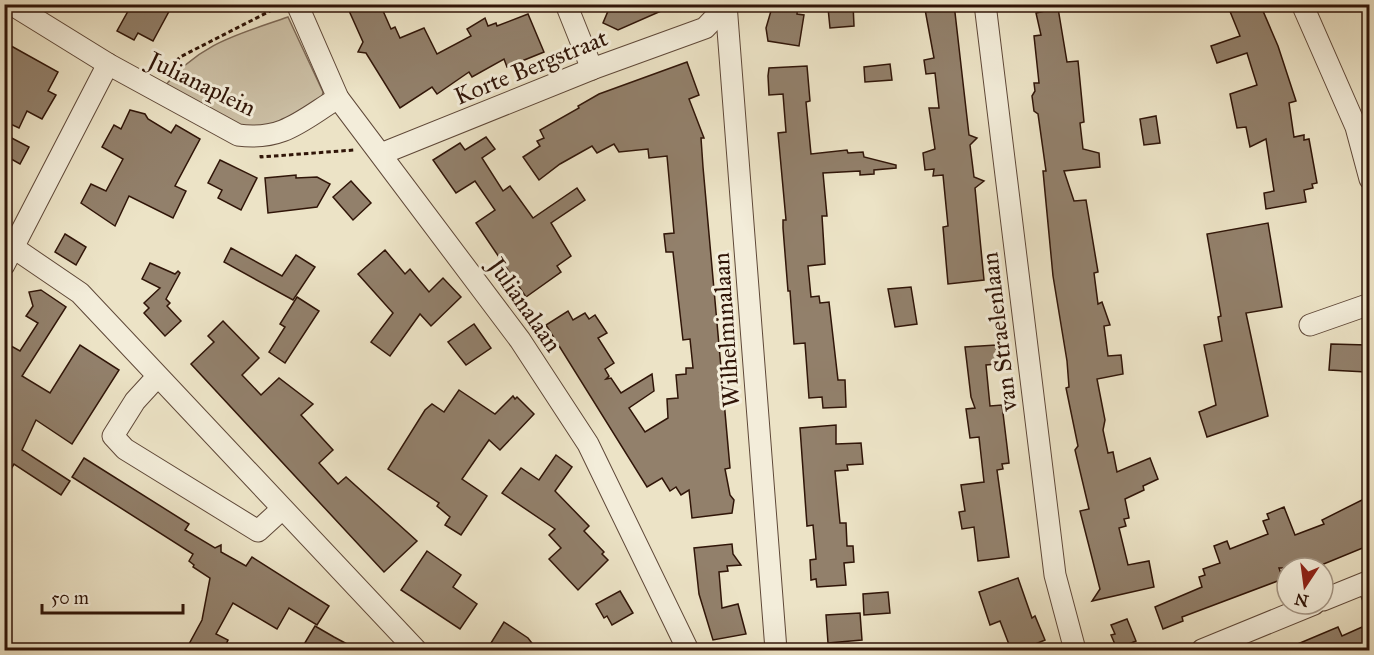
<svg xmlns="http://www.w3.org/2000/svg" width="1374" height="655" viewBox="0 0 1374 655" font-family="'IM FELL Great Primer',serif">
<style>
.green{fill:#ccc0a6;stroke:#7e6a57;stroke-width:1.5}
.building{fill:#92806b;stroke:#301508;stroke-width:1.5}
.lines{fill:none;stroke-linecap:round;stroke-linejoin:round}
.lane-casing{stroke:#5f4838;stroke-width:13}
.street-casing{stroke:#5f4838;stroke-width:23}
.path{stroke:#301508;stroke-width:3;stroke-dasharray:4.5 3;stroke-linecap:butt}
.lane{stroke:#f3edda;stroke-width:10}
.street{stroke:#f3edda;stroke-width:21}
.labels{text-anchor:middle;stroke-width:6;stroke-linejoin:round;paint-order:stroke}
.street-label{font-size:24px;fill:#301508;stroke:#f3edda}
</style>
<rect width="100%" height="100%" fill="#ece3c6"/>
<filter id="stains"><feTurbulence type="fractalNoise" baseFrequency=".00333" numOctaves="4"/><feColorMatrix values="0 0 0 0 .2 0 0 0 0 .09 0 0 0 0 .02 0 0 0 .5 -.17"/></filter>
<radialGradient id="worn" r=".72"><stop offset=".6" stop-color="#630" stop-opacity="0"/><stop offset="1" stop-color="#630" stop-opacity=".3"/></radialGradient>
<path class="green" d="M288,17L323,92L320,108L263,137L163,88C200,43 236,35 288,17Z"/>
<g class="building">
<path d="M132,4H173L153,41L138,33L134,40L117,31Z"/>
<path d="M346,4H380L391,29L395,27L400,38L424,28L437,54L471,36L467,29L485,18L488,26L496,23L497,26L528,14L544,52L507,67L504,59L472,77L469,72L437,94L432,87L400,108L366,53L358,52L363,42Z"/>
<path d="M611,4H677L618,30L603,23Z"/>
<path d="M773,4H798L797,14L804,15L799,46L768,41L766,28Z"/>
<path d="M853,4L854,26L830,28L828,8Z"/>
<path d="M924,4H954L969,135L977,138L970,145L974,177L984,181L975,188L984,280L948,284L943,227L948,226L943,175L933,176L934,169L925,170L923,153L935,149L929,108H939L935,73L926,74L924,60L934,58Z"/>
<path d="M1227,4H1260L1278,46L1296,101L1289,103L1294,137L1304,135V140L1309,139L1317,183L1312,184L1313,188L1304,190L1306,202L1266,209L1264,193L1274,191L1266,139L1250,147L1246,127L1237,128L1230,94L1257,85L1247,53L1217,63L1211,46L1240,36Z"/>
<path d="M1058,8L1067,62L1078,61L1084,122L1080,123L1083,149L1099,153L1100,167L1064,171L1074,201L1086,200L1098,272L1094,273L1098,304L1102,302L1110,325L1104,326L1108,356L1121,355L1122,364L1123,374L1097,379L1105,420L1103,430L1108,453L1113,452L1117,472L1150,458L1158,479L1143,486L1144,490L1125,499L1129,518L1124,519L1126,526L1119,528L1128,565L1149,561L1154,587L1092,601L1100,589L1080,511L1089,509L1075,450L1078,446L1066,388L1069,387L1067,361L1053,276L1043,171H1046L1038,114L1034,111L1032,96L1035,91L1034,83H1039L1034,36L1041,35L1036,13Z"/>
<path d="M4,42L58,72L48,91L56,95L42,119L27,111L19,128L4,121Z"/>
<path d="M687,62L699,95L689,99L704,138H701L703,167L730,468L725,469L730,495L734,500L732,513L692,518L689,490L681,495L676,487L670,491L662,478L647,487L546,325L568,311L573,320L585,313L589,319L595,315L607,333L598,338L614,363L605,369L609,376L606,379L611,378L621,393L652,374L654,391L629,408L645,432L668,418L667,399L678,398L676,375L686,374V368H693L690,339L683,340L673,252H666L664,234L674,233L667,156L649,158L648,149L619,152L614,144L597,153L592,146L560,164L539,180L523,157L540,146L537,141L544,138L540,130L579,108L578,106L599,94Z"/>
<path d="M890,64L892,80L865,82L864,67Z"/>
<path d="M807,66L810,101L806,102L811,154L847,150L848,153L863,152L864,157L896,165V168L874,170V174L860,175V171L823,173L827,216H822L825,264L808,266L811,297L819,296L820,303L829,302L838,380H845L846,407L823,408L822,397L809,398L805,343L794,344L790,291H788L783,228V220H786L778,133L786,132L783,94L769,95L768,76L769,68Z"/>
<path d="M130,110L145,114L148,119L171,133L176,125L200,139L175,186L186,191L173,218L129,196L115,226L81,203L91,184L106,191L123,159L102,147L114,125L121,129Z"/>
<path d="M1156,116L1160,143L1144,145L1140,119Z"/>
<path d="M4,134L29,147L20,164L4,155Z"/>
<path d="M486,137L495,149L482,158L503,191L510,186L533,218L577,188L585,200L551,223L571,256L557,266L561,272L526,297L476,223L495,210L475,181L456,193L433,160L460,143L465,150Z"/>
<path d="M220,160L257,178L241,210L218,198L222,190L208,183Z"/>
<path d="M296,175V178L317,177L330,184L317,207L268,213L265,178Z"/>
<path d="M351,181L371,203L353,220L333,197Z"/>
<path d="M1268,223L1282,307L1246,313L1268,416L1207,437L1199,412L1216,405L1204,345L1222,341L1218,317L1221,316L1207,234Z"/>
<path d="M65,234L86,247L76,265L55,252Z"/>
<path d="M231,248L282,276L296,255L315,267L293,300L224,262Z"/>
<path d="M385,250L405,274L410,269L429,292L443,278L461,297L431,326L420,314L390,356L371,342L393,313L358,274Z"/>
<path d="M150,263L175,274L178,271L180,273L166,299L170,303L167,306L181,321L165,336L144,313L149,308L144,303L160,288L142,279Z"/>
<path d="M911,287L917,324L895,327L888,289Z"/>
<path d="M41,290L66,307L22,376L50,393L80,345L119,370L72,444L36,420L22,450L70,481L61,495L14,464L4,481V342L20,351L38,323L26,316L33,306L29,292Z"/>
<path d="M297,297L319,311L285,363L269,352L285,327L280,324Z"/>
<path d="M223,321L259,358L242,375L261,395L279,378L313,404L301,415L333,450L319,463L338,484L346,477L417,541L384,572L191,364L214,342L208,336Z"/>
<path d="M474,324L491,348L466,365L448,342Z"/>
<path d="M1331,344L1367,345L1366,372L1329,370Z"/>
<path d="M996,345L997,364L986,365L990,406L1002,405L1007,446L1009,463L1002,464L1003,469L997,470L1009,557L978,561L974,527L962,529L959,512L965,511L961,485L984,482L979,437L970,438L966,409L975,408L971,397L965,347Z"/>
<path d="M459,390L495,414L513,396L515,399L517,397L534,414L500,450L489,440L462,479L487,496L461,535L445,525L450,517L437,506L439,503L388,469L425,410L432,404L444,412Z"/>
<path d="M836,425V444L861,443L863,464L847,465L848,470L835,471L840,523H846L847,546H853L854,562L844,563L846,585L817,587L816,579L811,580L810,560L816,559L813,525L807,526L800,428Z"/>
<path d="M556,455L572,467L555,491L589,526L584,531L604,552L602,554L608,560L578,590L549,559L561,548L549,535L555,529L502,493L521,468L539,480Z"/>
<path d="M84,458L189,524L185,530L215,548L221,545V552L246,566L252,557L329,606L317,625L289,608L277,629L233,603L216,634L228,640L223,651H198L188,646L202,620L210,578L193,567L194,565L189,561L193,554L72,477Z"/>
<path d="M1370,496V545L1314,568H1279L1283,579L1182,617L1183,621L1163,629L1155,607L1202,587L1199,577L1205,575L1203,569L1220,563L1214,546L1227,541L1230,549L1268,534L1263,521L1269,519L1267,514L1284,507L1295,535L1324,524L1322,520Z"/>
<path d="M732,544L733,554L741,565L727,566L728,571L719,572L722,608L738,604L746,634L713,640L699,594L694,548Z"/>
<path d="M427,551L461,575L453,587L477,604L460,629L401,590Z"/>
<path d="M1018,578L1032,618L1035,616L1045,640L1021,650L1018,644L1010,647L1000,621L990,625L979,592Z"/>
<path d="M620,591L633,613L612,625L607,616L604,618L596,604Z"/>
<path d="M888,592L890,613L864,615L863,594Z"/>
<path d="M860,613L862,640L828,643L826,615Z"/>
<path d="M1127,619L1136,641L1117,649L1111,635L1115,634L1111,625Z"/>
<path d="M504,622L528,638L538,651H486Z"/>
<path d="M315,626L334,637L360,651H300Z"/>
<path d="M1338,627L1342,636L1362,627L1370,651H1281Z"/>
</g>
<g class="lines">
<g class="lane-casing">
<path id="lane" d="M1362,584L1370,603"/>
</g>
<g class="street-casing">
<g id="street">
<path d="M11,4L108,64L238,135C283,141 302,120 338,98"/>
<path d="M297,4L338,98L520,340L588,444L688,650"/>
<path d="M566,4L592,69"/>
<path d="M726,4L776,650"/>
<path d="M985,4L1055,575L1075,650"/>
<path d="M1302,4L1356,127L1370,179"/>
<path d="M381,154L592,69L705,28L728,4"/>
<path d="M14,248L80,293L416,650"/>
<path d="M4,265L108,64"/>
<path d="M1310,325L1370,304"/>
<path d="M157,377L135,401L113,436L125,449L258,531L281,510"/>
<path d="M1323,600L1370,581"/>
<path d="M1202,650L1314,604"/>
</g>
</g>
<g class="path">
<path d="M166,72L180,57L278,7"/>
<path d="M261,155V157L354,150"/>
</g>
<use href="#lane" class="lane"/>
<use href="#street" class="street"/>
</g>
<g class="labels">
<g class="street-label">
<text transform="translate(531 67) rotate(-22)" y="8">Korte Bergstraat</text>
<text transform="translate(202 84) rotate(26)" y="8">Julianaplein</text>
<text transform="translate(525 305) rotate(55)" y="8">Julianalaan</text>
<text transform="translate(726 330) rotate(-94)" y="8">Wilhelminalaan</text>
<text transform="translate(999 332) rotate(-97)" y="8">van Straelenlaan</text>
</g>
</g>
<rect width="1374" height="655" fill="none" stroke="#ece3c6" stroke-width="24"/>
<rect x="6" y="6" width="1362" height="643" fill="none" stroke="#301508" stroke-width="3"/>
<rect x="12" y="12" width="1350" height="631" fill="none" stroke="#301508" stroke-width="1.5"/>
<g transform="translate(1305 586) rotate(193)"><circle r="28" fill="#f3edda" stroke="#a59786" stroke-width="1.5"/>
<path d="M0-4.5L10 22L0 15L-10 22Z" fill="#8f2418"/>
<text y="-9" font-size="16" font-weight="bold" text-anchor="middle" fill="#301508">N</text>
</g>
<path d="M42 604v9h141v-9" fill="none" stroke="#301508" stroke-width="3"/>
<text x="51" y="604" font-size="18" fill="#301508" stroke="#f3edda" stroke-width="4.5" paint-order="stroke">50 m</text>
<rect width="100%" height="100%" filter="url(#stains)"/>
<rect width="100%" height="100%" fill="url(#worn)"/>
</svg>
